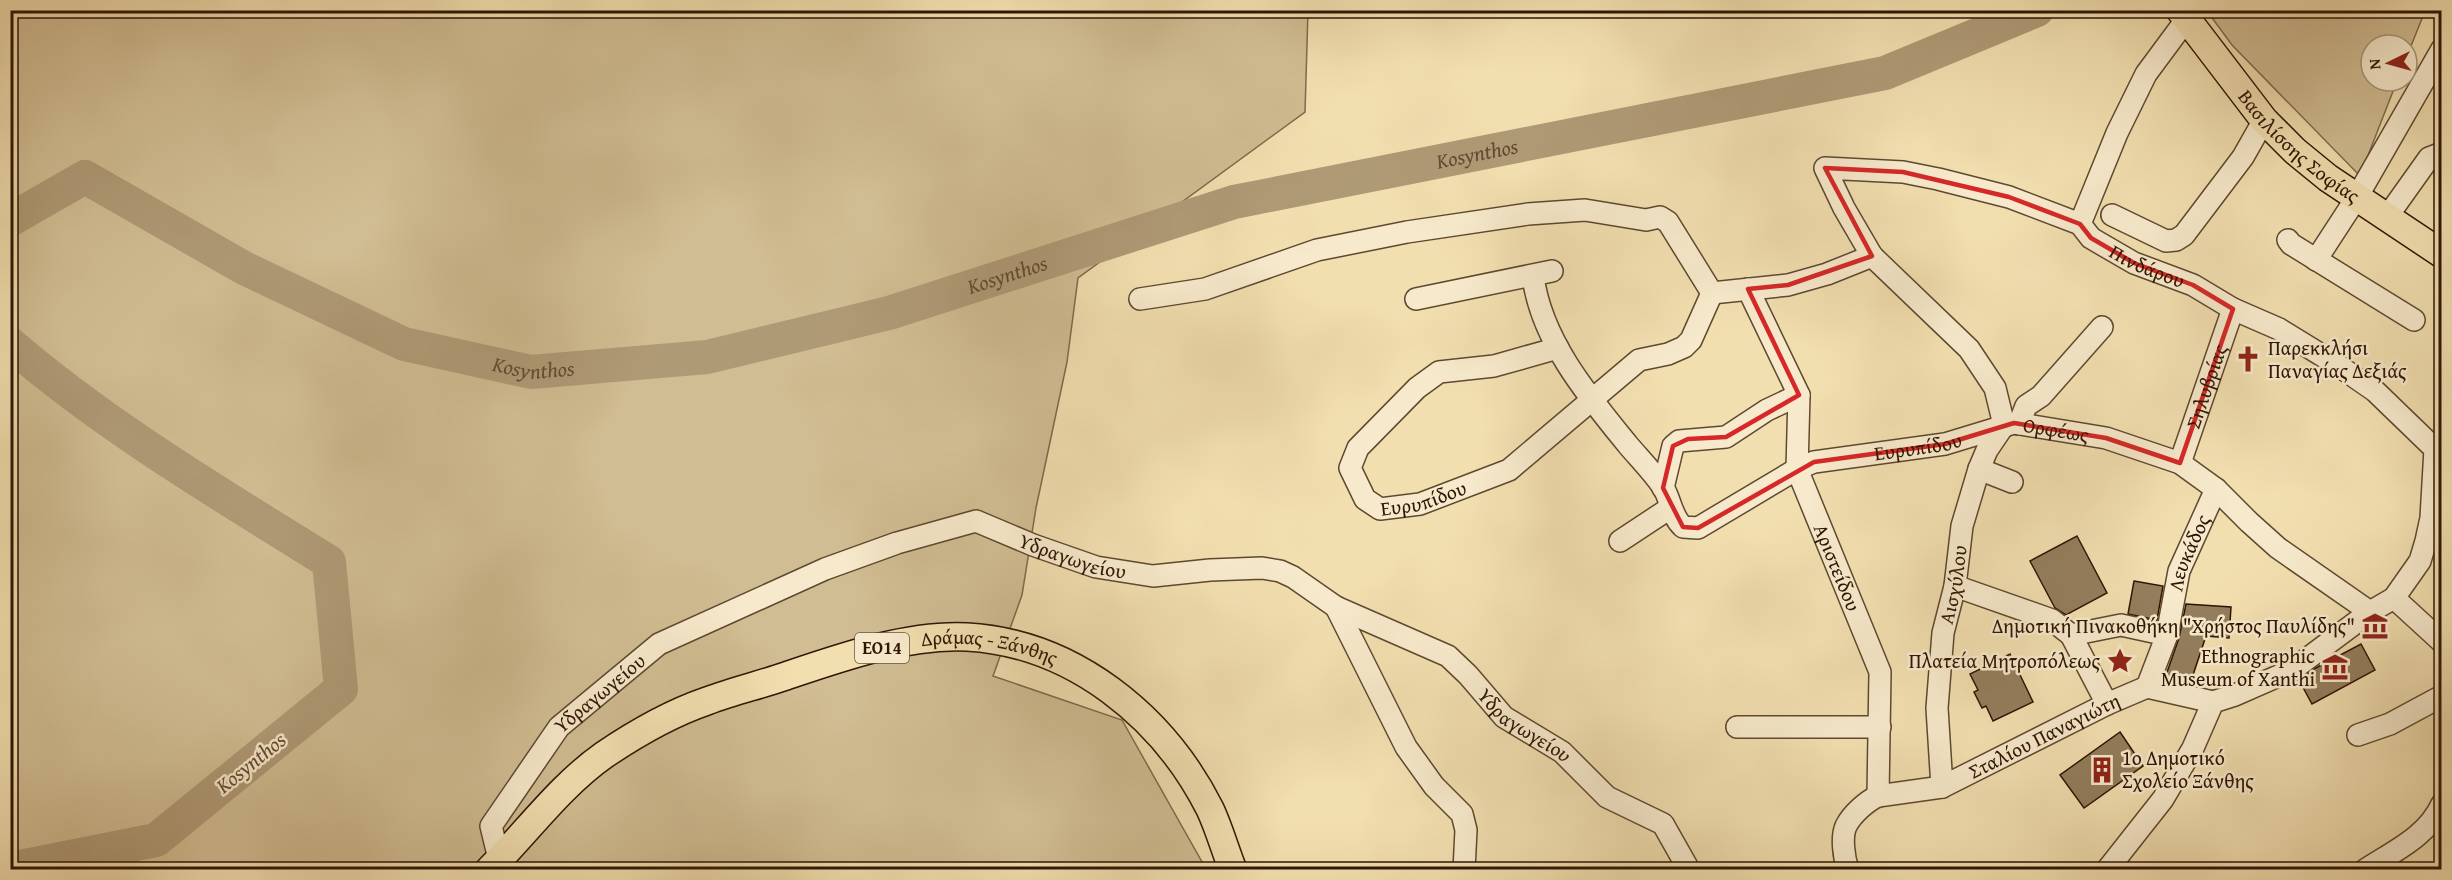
<svg xmlns="http://www.w3.org/2000/svg" width="2452" height="880" viewBox="0 0 2452 880" font-family="'Gentium Book Plus',serif">
<style>
.green{fill:#d1bd93;stroke:#80694c;stroke-width:1.5}
.lines{fill:none;stroke-linecap:round;stroke-linejoin:round}
.river{stroke:#af9a76;stroke-width:34}
.building{fill:#947e5d;stroke:#2e1504;stroke-width:1.5}
.minor-casing{stroke:#5f482f;stroke-width:24}
.major-casing{stroke:#2e1504;stroke-width:30}
.minor{stroke:#f7eacc;stroke-width:21}
.major{stroke:#f2dfb0;stroke-width:27}
.marked{fill:none;stroke:#d62828;stroke-width:4.5;stroke-linejoin:round}
.labels{text-anchor:middle;stroke-width:5;stroke-linejoin:round;paint-order:stroke}
.shield{fill:#f7eacc;stroke:#6a5540;stroke-width:1.5}
.shield-label{font-size:18px;font-weight:bold;fill:#2e1504}
.street-label{font-size:20px;fill:#2e1504;stroke:#f7eacc}
.poi-label{font-size:20px;fill:#2e1504;stroke:#f7eacc;text-anchor:end}
.water-label{font-size:21px;font-style:italic;fill:#624a32;stroke:#f7eacc}
</style>
<rect width="100%" height="100%" fill="#f2dfb0"/>
<filter id="stains"><feTurbulence type="fractalNoise" baseFrequency=".00333" numOctaves="4"/><feColorMatrix values="0 0 0 0 .2 0 0 0 0 .09 0 0 0 0 .02 0 0 0 .5 -.17"/></filter>
<radialGradient id="worn" r=".72"><stop offset=".6" stop-color="#630" stop-opacity="0"/><stop offset="1" stop-color="#630" stop-opacity=".3"/></radialGradient>
<g class="green">
<path d="M10,11H1308L1305,112L1078,278L1067,362L1036,508L1022,595L993,676L1122,720L1206,869H11Z"/>
<path d="M2207,11H2425L2407,56V45H2371V81H2397L2360,176L2232,45Z"/>
</g>
<g class="lines">
<g class="river">
<path id="s1" d="M10,220L85,177L244,268L404,344L531,372L707,357L889,313L1234,202L1885,73L2037,10"/>
<path d="M10,344C108,428 220,494 329,562L341,689L156,840L10,869"/>
</g>
</g>
<g class="building">
<path d="M2077,536L2107,593L2066,615L2055,608L2030,561Z"/>
<path d="M2134,581L2163,586L2157,620L2128,614Z"/>
<path d="M2186,604L2231,607L2229,638L2206,636L2190,684L2165,678L2179,638Z"/>
<path d="M2361,644L2375,670L2312,704L2299,680L2314,669Z"/>
<path d="M2010,654L2033,702L1993,721L1986,706L1982,708L1974,692L1978,690L1970,674Z"/>
<path d="M2120,732L2143,766L2084,808L2060,775Z"/>
</g>
<g class="lines">
<g class="minor-casing">
<g id="minor">
<path d="M2112,215L2166,241L2176,240L2184,235L2243,157L2264,120"/>
<path d="M2387,217L2429,158L2442,153"/>
<path d="M2080,224L2117,133L2146,74L2186,20"/>
<path d="M2288,240L2291,244L2414,320"/>
<path d="M2316,260L2357,197L2442,49"/>
<path id="s2" d="M1533,276C1541,340 1588,396 1628,445C1639,458 1653,472 1663,487C1671,500 1671,516 1683,527L1698,528L1797,469L1814,462L1945,444L2014,423L2106,438L2180,463L2216,489L2249,522L2278,548L2370,612"/>
<path id="s3" d="M1748,289L1799,395L1797,469L1880,672L1878,796L1942,787L2107,704L2147,687"/>
<path d="M1712,293L1788,285L1827,274L1872,256"/>
<path d="M1140,299L1205,289L1317,250L1407,232L1528,214L1585,210L1646,220L1660,217L1668,222L1712,293"/>
<path d="M1416,299L1552,271"/>
<path id="s4" d="M1558,348L1494,366L1439,372L1417,388L1358,448L1350,468L1365,499L1380,509L1420,504L1509,470L1639,360L1668,354L1684,347L1691,340L1712,293"/>
<path d="M2019,424L2026,406L2041,396L2102,327"/>
<path id="s5" d="M2004,425L1995,388L1969,349L1872,256L1844,208L1825,168L1903,172L1938,179L2009,197L2080,224L2091,238L2134,263L2193,285L2233,309L2279,329L2336,364L2375,391L2435,449L2442,446"/>
<path id="s6" d="M2180,463L2233,309"/>
<path d="M1979,469L2012,482"/>
<path d="M1663,488L1673,446L1679,441L1726,437L1767,410L1799,395"/>
<path d="M1620,541L1670,508"/>
<path d="M1955,586L2052,620L2071,635L2107,704"/>
<path d="M2394,598L2442,642"/>
<path d="M1336,607L1406,747L1434,786L1462,814L1466,830L1464,870"/>
<path d="M2071,635L2121,625L2167,635"/>
<path id="s7" d="M2147,687L2167,635L2179,571L2216,489"/>
<path d="M2147,687L2213,702"/>
<path d="M1737,727H1880"/>
<path d="M2358,735L2390,724L2442,696"/>
<path id="s8" d="M1942,787L1937,708L1943,633L1955,586L1962,526L1979,469L1987,450L2004,425"/>
<path id="s9" d="M499,859L491,826L559,727L659,644L825,569L897,543L976,521L1033,545L1096,567L1153,576L1210,570L1262,568L1280,571L1293,577L1336,607L1448,656L1468,675L1504,717L1562,752L1607,797L1663,824L1689,870"/>
<path d="M1848,870C1844,858 1841,837 1846,826C1852,814 1867,801 1878,796"/>
<path d="M2107,870L2163,799L2193,748L2213,702L2235,695L2292,670L2370,612L2394,598L2420,561L2426,541L2431,518L2435,449"/>
<path d="M2365,870C2394,851 2427,837 2442,804"/>
</g>
</g>
<g class="major-casing">
<g id="major">
<path id="s10" d="M2180,10L2264,120L2295,151L2328,178L2442,254"/>
<path id="s11" d="M489,870C527,832 560,786 604,755C635,734 672,713 707,701C733,691 760,685 786,676C842,657 908,634 967,637C1073,643 1163,716 1210,809C1219,828 1225,850 1233,870"/>
</g>
</g>
<use href="#minor" class="minor"/>
<use href="#major" class="major"/>
</g>
<path class="marked" d="M1825,168L1903,172L2009,197L2080,224L2091,238L2134,263L2193,285L2233,309L2180,463L2106,438L2014,423L1945,444L1814,462L1698,528L1683,527L1663,488L1673,446L1688,439L1726,437L1799,395L1748,289L1788,285L1872,256Z"/>
<defs>
<g id="church-bare" transform="scale(2.07)"><path d="M-1.2-6h2.4v3.5h3.3v2.4h-3.3V6h-2.4V-.1h-3.3v-2.4h3.3Z" fill="#8f2418" stroke="#f7eacc" stroke-width="2.5" paint-order="stroke"/></g>
<g id="museum-bare" transform="scale(2.07)"><path d="M0-6L6-3V-2H-6V-3ZM-5-1h2V3h-2ZM-1-1h2V3h-2ZM3-1h2V3H3ZM-6 4H6V6H-6Z" fill="#8f2418" stroke="#f7eacc" stroke-width="2.5" paint-order="stroke"/></g>
<g id="sight-bare" transform="scale(2.07)"><path d="M0-6L1.8-2.2L6-1.7L2.9 1.2L3.7 5.4L0 3.3L-3.7 5.4L-2.9 1.2L-6-1.7L-1.8-2.2Z" fill="#8f2418" stroke="#f7eacc" stroke-width="2.5" paint-order="stroke"/></g>
<g id="building-bare" transform="scale(2.07)"><path d="M-4-6H4V6H1V3H-1V6H-4ZM-2.5-4.3h1.7v1.8h-1.7ZM.8-4.3h1.7v1.8H.8ZM-2.5-1h1.7V.8h-1.7ZM.8-1h1.7V.8H.8Z" fill="#8f2418" stroke="#f7eacc" stroke-width="2.5" paint-order="stroke"/></g>
</defs>
<g fill-rule="evenodd">
<use href="#church-bare" x="2248" y="359"/>
<use href="#museum-bare" x="2375" y="626"/>
<use href="#sight-bare" x="2120" y="661"/>
<use href="#museum-bare" x="2335" y="667"/>
<use href="#building-bare" x="2102" y="770"/>
</g>
<g class="labels">
<rect class="shield" x="855" y="633" width="54" height="30" rx="4.5"/>
<g class="shield-label">
<text x="882" y="654">ΕΟ14</text>
</g>
<g class="street-label">
<text dy="7" stroke="none"><textPath href="#s10" startOffset="182">Βασιλίσσης Σοφίας</textPath></text>
<text dy="7" stroke="none"><textPath href="#s5" startOffset="663">Πινδάρου</textPath></text>
<text dy="7" stroke="none"><textPath href="#s6" startOffset="81">Σηλυβρίας</textPath></text>
<text dy="7" stroke="none"><textPath href="#s2" startOffset="692">Ορφέως</textPath></text>
<text dy="7" stroke="none"><textPath href="#s2" startOffset="550">Ευρυπίδου</textPath></text>
<text dy="7" stroke="none"><textPath href="#s4" startOffset="352">Ευρυπίδου</textPath></text>
<text dy="7" stroke="none"><textPath href="#s7" startOffset="141">Λευκάδος</textPath></text>
<text dy="7" stroke="none"><textPath href="#s9" startOffset="728">Υδραγωγείου</textPath></text>
<text dy="7" stroke="none"><textPath href="#s3" startOffset="298">Αριστείδου</textPath></text>
<text dy="7" stroke="none"><textPath href="#s8" startOffset="204">Αισχύλου</textPath></text>
<text dy="7" stroke="none"><textPath href="#s11" startOffset="572">Δράμας - Ξάνθης</textPath></text>
<text dy="7" stroke="none"><textPath href="#s9" startOffset="207">Υδραγωγείου</textPath></text>
<text dy="7" stroke="none"><textPath href="#s9" startOffset="1232">Υδραγωγείου</textPath></text>
<text dy="7" stroke="none"><textPath href="#s3" startOffset="714">Σταλίου Παναγιώτη</textPath></text>
</g>
<g class="poi-label">
<text x="2268" y="355" text-anchor="start">Παρεκκλήσι<tspan x="2268" dy="23">Παναγίας Δεξιάς</tspan></text>
<text x="2355" y="633">Δημοτική Πινακοθήκη "Χρήστος Παυλίδης"</text>
<text x="2315" y="663">Ethnographic<tspan x="2315" dy="23">Museum of Xanthi</tspan></text>
<text x="2100" y="668">Πλατεία Μητροπόλεως</text>
<text x="2122" y="765" text-anchor="start">1ο Δημοτικό<tspan x="2122" dy="23">Σχολείο Ξάνθης</tspan></text>
</g>
<g class="water-label">
<text dy="7" stroke="none"><textPath href="#s1" startOffset="1551">Kosynthos</textPath></text>
<text dy="7" stroke="none"><textPath href="#s1" startOffset="1065">Kosynthos</textPath></text>
<text dy="7" stroke="none"><textPath href="#s1" startOffset="579">Kosynthos</textPath></text>
<text transform="translate(251 763) rotate(-39)" y="7">Kosynthos</text>
</g>
</g>
<rect width="2452" height="880" fill="none" stroke="#f2dfb0" stroke-width="36"/>
<rect x="12" y="12" width="2428" height="856" fill="none" stroke="#2e1504" stroke-width="3"/>
<rect x="18" y="18" width="2416" height="844" fill="none" stroke="#2e1504" stroke-width="1.5"/>
<g transform="translate(2389 63) rotate(265)"><circle r="28" fill="#f7eacc" stroke="#a7957c" stroke-width="1.5"/>
<path d="M0-4.5L10 22L0 15L-10 22Z" fill="#8f2418"/>
<text y="-9" font-size="16" font-weight="bold" text-anchor="middle" fill="#2e1504">N</text>
</g>
<rect width="100%" height="100%" filter="url(#stains)"/>
<rect width="100%" height="100%" fill="url(#worn)"/>
</svg>
